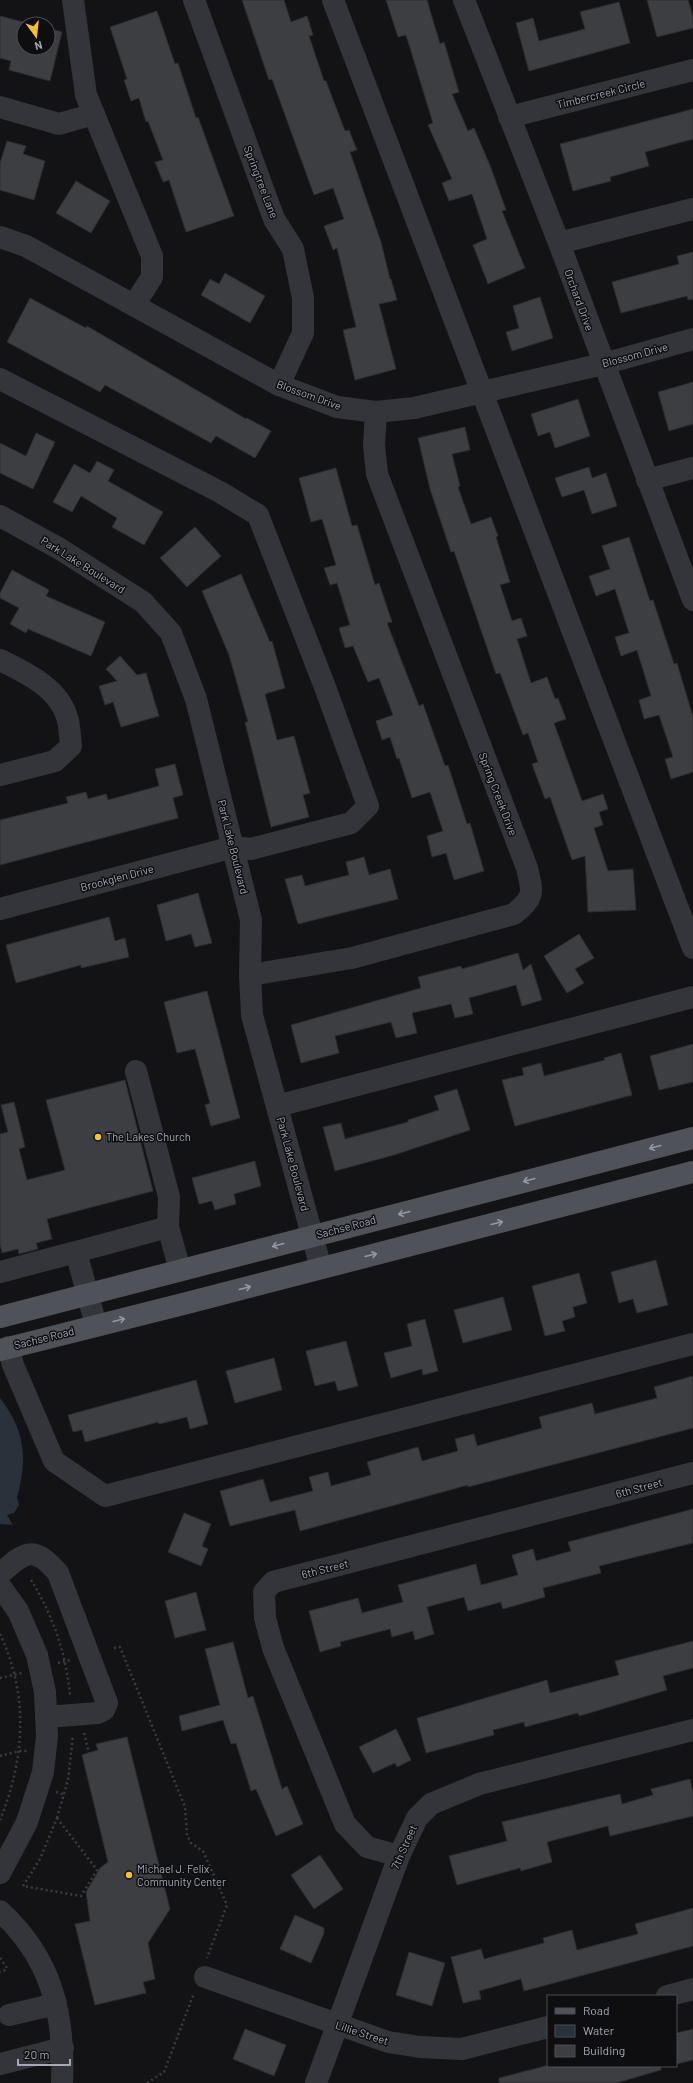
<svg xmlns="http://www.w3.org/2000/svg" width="693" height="2083" viewBox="0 0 693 2083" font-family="Barlow,sans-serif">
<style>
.water{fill:#29313a}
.building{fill:#3d3e42;stroke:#2d2d31}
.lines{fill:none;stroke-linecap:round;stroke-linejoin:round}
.path{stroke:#3a3c42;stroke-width:2.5;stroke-dasharray:2 3;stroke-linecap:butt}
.minor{stroke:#34353a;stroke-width:22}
.major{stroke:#50525a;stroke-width:22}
.oneway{stroke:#9398a4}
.poi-dot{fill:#fcbf25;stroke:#0e0e10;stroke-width:1.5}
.labels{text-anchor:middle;stroke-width:3;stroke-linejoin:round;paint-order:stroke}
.street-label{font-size:11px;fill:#a4a9b6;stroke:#0e0e10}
.poi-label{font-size:11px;fill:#a4a9b6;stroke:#0e0e10;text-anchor:start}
</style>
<rect width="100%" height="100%" fill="#131315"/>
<path class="water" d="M0,1398C25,1430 28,1459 17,1497L19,1505L14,1513L7,1515L13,1525L0,1524Z"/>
<g class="building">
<path d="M242,0H284L291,22L307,16L313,35L309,36L324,81H326L345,131L349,130L357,150L350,152L381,242L390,279H391L397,300L379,304L396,369L355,380L343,330L356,327L337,248L333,250L324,226L344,219L333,188L314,195L272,79L269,80Z"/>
<path d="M386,0H427L440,44L444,42L459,92L452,94L468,131L474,128L491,168L506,210L502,211L525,268L488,284L473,245L487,239L472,194L449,201L442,183L452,179L428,125L433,123L406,35L398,37Z"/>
<path d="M647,0H688L693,17V28L657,37Z"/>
<path d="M619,2L630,43L529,71L516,23L533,18L539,41L585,29L580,12Z"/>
<path d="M157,11L175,64L178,63L196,118L198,117L234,216L186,232L169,180L163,182L155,162L163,160L148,121L146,122L139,98L131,101L124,80L127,79L110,27Z"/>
<path d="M0,16L31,24H24V48H48V28L62,32L50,81L9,70L11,61L0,58Z"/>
<path d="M693,109V139L645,152L649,166L610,177L611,181L573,191L560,144Z"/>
<path d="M7,141L26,146L23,154L45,161L34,200L0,190V163Z"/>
<path d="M76,181L110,201L91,233L56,213Z"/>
<path d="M693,252V299L688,300L687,296L621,313L612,282L679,264L677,256Z"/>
<path d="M225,273L265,296L250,323L201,295L210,279L219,284Z"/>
<path d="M540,297L553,338L512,351L506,332L519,328L513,306Z"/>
<path d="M30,298L86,328L87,326L246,419L247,418L271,431L255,458L216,436L211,443L105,385L100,392L7,342Z"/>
<path d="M693,382V424L669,431L658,392Z"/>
<path d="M578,399L590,436L555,448L550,432L538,436L531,414Z"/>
<path d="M465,427L470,450L452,454L460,486L458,487L471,524L491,517L498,536L496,537L510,582L500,585L512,621L521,618L527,636L517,639L531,683L547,677L555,699L558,698L566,719L554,723L582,801L603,794L608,809L599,812L603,825L594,828L608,871L633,869L636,910L588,912L585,856L572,860L550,797L545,799L532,764L538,762L528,733L523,735L500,673L496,674L454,551L451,552L430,489L418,438Z"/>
<path d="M36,433L55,442L33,489L0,473V443L26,456Z"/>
<path d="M97,461L114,470L108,481L163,512L144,545L112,527L117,518L81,496L72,512L53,502L74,464L90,473Z"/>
<path d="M589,467L592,478L606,473L617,506L592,514L584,490L562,497L555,478Z"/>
<path d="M336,468L352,526L357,525L375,585L379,583L392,622L387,623L419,706L423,704L445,766L448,765L467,824L470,823L484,871L454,880L446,853L432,857L427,836L443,831L430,792L412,798L399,758L397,759L390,737L382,740L376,721L393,715L379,678L368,682L353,646L345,648L339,628L350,625L337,583L330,585L324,568L336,565L322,519L311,522L299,478Z"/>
<path d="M195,527L221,556L187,587L160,558Z"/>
<path d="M629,537L650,601L653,600L674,664L677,663L693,717V772L671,779L665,759L673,757L659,715L644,719L639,700L651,696L637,650L621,656L615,637L629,633L615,589L596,596L589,576L610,569L602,546Z"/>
<path d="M12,570L49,590L46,596L105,622L91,656L28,629L26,633L10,624L19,608L0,598V593Z"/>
<path d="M241,574L270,642L272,641L285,688L265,694L277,740L294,736L310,793L303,795L309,817L271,827L245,722H248L229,655L202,591Z"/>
<path d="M120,656L137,675L146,673L159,716L121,727L113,702L105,705L99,686L117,681L106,669Z"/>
<path d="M175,764L183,795L173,798L178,818L0,865V820L68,803L66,797L86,792L88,799L106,794L108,800L159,786L155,769Z"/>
<path d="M364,857L369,875L390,869L398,899L298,924L285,879L302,875L305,886L349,875L346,862Z"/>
<path d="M198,893L212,943L195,947L191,934L166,941L157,905Z"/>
<path d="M109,917L115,941L125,938L129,957L81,968V965L16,983L6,945Z"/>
<path d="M579,934L594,958L575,969L584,983L567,993L544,956Z"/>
<path d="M518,953L523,970L531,964L542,1000L522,1006L516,985L469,998L473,1014L455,1018L451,1004L412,1013L417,1033L396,1038L391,1022L335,1036L339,1053L301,1063L291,1025L421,988L418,977L461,966L462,969Z"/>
<path d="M207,991L240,1118L211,1126L205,1105L210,1103L195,1049L177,1053L164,1002Z"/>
<path d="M693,1044V1082L659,1090L650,1056Z"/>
<path d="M621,1053L632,1095L515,1126L502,1080L524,1075L522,1068L541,1063L544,1076L605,1060L604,1058Z"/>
<path d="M125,1080L153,1191L47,1219L52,1239L36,1243L38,1249L19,1254L18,1249L2,1253L0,1244V1134L8,1132L1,1105L14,1102L25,1147L19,1149L27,1180L65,1170L46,1100Z"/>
<path d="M457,1089L470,1130L394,1155L335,1171L323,1127L341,1123L345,1139L408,1122V1120L439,1110L434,1096Z"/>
<path d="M255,1161L261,1186L234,1194L236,1204L215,1210L212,1201L199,1204L192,1178Z"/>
<path d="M656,1260L668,1305L637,1313L633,1299L619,1303L611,1272Z"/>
<path d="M579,1273L587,1303L573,1307L575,1317L562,1321L565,1331L545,1336L532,1286Z"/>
<path d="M503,1297L512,1330L463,1343L454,1310Z"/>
<path d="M425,1319L438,1371L423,1375L422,1369L391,1378L384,1353L412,1346L407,1324Z"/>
<path d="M346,1341L358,1386L338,1391L335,1381L315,1386L306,1351Z"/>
<path d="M274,1358L282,1390L235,1403L226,1371Z"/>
<path d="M693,1376V1428L468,1487V1485L300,1531L295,1510L230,1526L220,1491L263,1479L270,1502L313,1491L309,1477L328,1472L331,1486L371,1475L367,1462L418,1447L422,1461L458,1451L455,1439L474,1434L477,1446L542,1428L539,1417L592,1403L595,1414L657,1398L654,1387Z"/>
<path d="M196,1380L208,1424L190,1429L187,1417L159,1424L158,1422L85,1442L82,1430L73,1432L68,1415Z"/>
<path d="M693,1509V1543L599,1566L601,1573L543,1588L545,1597L503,1609L501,1602L468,1611L464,1597L427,1607L434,1634L415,1640L413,1631L392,1637L390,1629L340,1642L341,1646L320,1652L309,1611L358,1598L362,1613L403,1602L398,1585L476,1564L481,1585L518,1575L512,1555L533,1549L536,1561L571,1551L568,1542Z"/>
<path d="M184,1513L211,1524L202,1546L208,1549L201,1566L168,1552Z"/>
<path d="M196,1592L206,1630L175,1638L165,1601Z"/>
<path d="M693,1641V1668L663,1676L667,1690L579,1716L578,1713L525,1727L524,1722L493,1730L494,1735L426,1753L417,1718L547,1680L550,1693L619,1675L615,1661Z"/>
<path d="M233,1642L248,1698L253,1696L282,1789L287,1786L303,1824L276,1836L256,1789L251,1791L236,1743L231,1744L223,1720L182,1731L179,1716L220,1705L205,1649Z"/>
<path d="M396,1729L411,1760L397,1767L395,1763L373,1773L359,1747Z"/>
<path d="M127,1737L170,1909L148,1943L155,1979L143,1982L146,1993L95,2005L75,1924L90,1921L86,1892L100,1868L108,1862L82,1755L98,1750L96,1744Z"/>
<path d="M690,1779L693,1792V1816L610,1836L608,1826L547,1842L552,1862L521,1871L520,1868L457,1885L449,1856L507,1841L502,1822L620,1794L622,1804L653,1795L651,1789Z"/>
<path d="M320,1855L343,1889L314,1909L291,1875Z"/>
<path d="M693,1908V1946L524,1991L521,1979L479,1991L481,1999L463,2003L451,1957L481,1949L484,1959L544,1943L543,1938L572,1930L577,1950L638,1934L635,1924Z"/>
<path d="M295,1915L324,1928V1933L311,1963L280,1949Z"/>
<path d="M409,1952L445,1963L432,2006L396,1995Z"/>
<path d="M245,2029L286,2045L274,2076L233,2059Z"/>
<path d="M693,2029V2060L676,2064V2033Z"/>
<path d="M545,2066H661V2070L616,2083H499V2078Z"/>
</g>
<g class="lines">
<g class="path">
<path d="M31,1580C53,1615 66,1654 70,1695"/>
<path d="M0,1634C29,1696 25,1758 0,1820"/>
<path d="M114,1648L120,1647L185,1807L187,1835L191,1843L203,1851L227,1905L207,1958"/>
<path d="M58,1663L70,1660"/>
<path d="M0,1678L22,1673"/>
<path d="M84,1733L89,1753"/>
<path d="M0,1756L19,1751H27"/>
<path d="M56,1792L65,1795"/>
<path d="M57,1818L97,1870L81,1896L23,1886L40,1859Z"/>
<path d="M57,1818L68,1780L73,1735"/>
<path d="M0,1958L7,1968L6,1970L0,1972"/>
<path d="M147,2083L164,2072L194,1993"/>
</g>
<g class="minor">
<path d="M73,0L86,95L152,256V277L134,305"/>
<path d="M194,0L274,219L293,249L303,298V333L279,385"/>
<path d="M333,0L693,948"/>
<path d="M464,0L559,243L693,600"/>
<path d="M0,107L59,124L94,114"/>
<path d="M509,117L693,70"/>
<path d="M0,237L26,246L279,385L337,407L376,412L414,408L603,364L693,339"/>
<path d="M559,243L693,209"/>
<path d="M0,379L220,492L258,515L325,687L368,806L351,823L251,849L233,847L0,909"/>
<path d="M647,480L693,468"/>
<path d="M0,516L60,549L143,602L171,633L196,699L251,920L250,975L252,1015L321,1268"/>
<path d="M0,660C27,673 61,689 68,721C70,729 70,738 71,746L55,761L0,775"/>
<path d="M250,975L352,958L514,914C535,896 533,894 527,868L377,474L374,445L376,412"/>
<path d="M136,1071L169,1197L168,1227L180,1270"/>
<path d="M277,1106L693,997"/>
<path d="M0,1272L76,1252"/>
<path d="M96,1325L76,1252L168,1227"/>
<path d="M8,1347L13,1365L54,1461L105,1496L693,1344"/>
<path d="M0,1574C25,1551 34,1545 58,1573L107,1703L104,1710L98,1713L46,1717"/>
<path d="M0,1586L18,1611L37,1655L45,1692L47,1736L43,1772L27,1822L0,1873"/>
<path d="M399,1856L367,1847L345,1824L273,1648L265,1618L264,1592L273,1582L693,1473"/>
<path d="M0,1911C52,1959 65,2014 62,2083"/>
<path d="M205,1977L388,2042L420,2047L462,2049L548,2027"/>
<path d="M667,1996L693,1989"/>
<path d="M9,2015L56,2004"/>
<path d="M0,2064L63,2048"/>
<path d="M316,2083L399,1856L417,1818L431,1804L479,1784L693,1730"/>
</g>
<g class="major">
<path d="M0,1317L693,1138"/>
<path d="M0,1350L187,1303L693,1172"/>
</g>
</g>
<defs><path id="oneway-shaft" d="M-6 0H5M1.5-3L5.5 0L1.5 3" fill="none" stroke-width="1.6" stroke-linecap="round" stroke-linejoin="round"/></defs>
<g class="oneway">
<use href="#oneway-shaft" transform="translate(655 1147) rotate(165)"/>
<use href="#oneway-shaft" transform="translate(529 1180) rotate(165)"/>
<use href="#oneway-shaft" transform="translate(404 1213) rotate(165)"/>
<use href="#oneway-shaft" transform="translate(497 1223) rotate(-14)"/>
<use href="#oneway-shaft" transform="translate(278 1245) rotate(165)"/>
<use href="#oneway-shaft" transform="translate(371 1255) rotate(-14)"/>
<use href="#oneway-shaft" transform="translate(245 1288) rotate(-15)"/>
<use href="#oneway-shaft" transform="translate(119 1320) rotate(-14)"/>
</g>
<g class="poi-dot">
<circle cx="98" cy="1137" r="4"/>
<circle cx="129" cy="1875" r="4"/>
</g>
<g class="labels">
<g class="street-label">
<text transform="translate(601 94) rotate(-14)" y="4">Timbercreek Circle</text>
<text transform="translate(261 182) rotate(69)" y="4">Springtree Lane</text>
<text transform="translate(579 300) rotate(70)" y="4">Orchard Drive</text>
<text transform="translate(635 355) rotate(-15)" y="4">Blossom Drive</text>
<text transform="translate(309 395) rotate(20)" y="4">Blossom Drive</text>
<text transform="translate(83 565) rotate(32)" y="4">Park Lake Boulevard</text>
<text transform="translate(498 794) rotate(69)" y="4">Spring Creek Drive</text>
<text transform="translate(233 847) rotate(76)" y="4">Park Lake Boulevard</text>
<text transform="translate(117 878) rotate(-15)" y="4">Brookglen Drive</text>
<text transform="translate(293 1164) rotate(75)" y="4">Park Lake Boulevard</text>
<text transform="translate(346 1227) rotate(-15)" y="4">Sachse Road</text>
<text transform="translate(44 1338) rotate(-14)" y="4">Sachse Road</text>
<text transform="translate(639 1488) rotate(-15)" y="4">6th Street</text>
<text transform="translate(325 1569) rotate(-14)" y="4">6th Street</text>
<text transform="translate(404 1847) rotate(-66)" y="4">7th Street</text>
<text transform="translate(362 2033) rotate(18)" y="4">Lillie Street</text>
</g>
<g class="poi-label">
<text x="106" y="1141">The Lakes Church</text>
<text x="137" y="1873">Michael J. Felix<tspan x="137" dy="13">Community Center</tspan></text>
</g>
</g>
<rect x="547" y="1995" width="130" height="72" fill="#0e0e10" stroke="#4a4c52"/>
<rect x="555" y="2008" width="20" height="6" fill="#50525a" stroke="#4a4c52"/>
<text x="583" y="2015" font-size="12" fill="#a4a9b6">Road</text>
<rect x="555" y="2025" width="20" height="12" fill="#29313a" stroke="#4a4c52"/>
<text x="583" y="2035" font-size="12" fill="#a4a9b6">Water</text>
<rect x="555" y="2045" width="20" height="12" fill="#3d3e42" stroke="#4a4c52"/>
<text x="583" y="2055" font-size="12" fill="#a4a9b6">Building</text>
<g transform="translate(36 36) rotate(165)"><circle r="19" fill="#0e0e10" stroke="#4a4c52"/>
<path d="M0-3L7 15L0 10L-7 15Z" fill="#fcbf25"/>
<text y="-6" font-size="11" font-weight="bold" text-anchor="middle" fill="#a4a9b6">N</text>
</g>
<path d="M18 2059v6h52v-6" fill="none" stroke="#a4a9b6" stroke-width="2"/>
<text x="24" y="2059" font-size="12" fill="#a4a9b6" stroke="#0e0e10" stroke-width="3" paint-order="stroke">20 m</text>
</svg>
